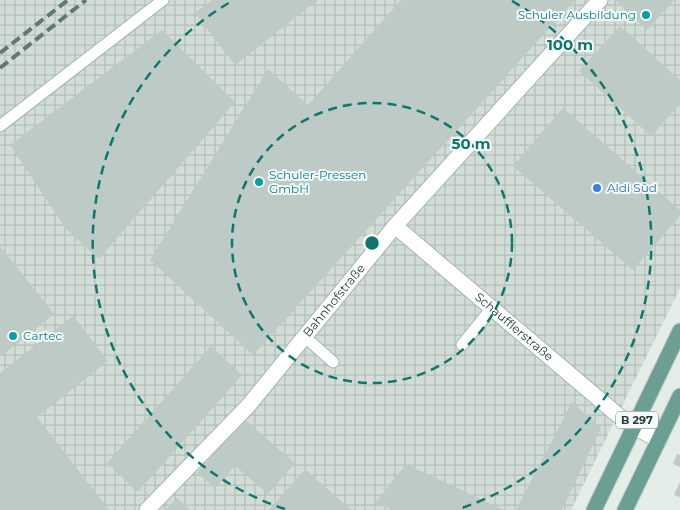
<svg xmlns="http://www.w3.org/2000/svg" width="680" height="510" viewBox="0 0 680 510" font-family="Montserrat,sans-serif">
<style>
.industrial{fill:url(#industrial-grid)}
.building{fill:#bdcac6}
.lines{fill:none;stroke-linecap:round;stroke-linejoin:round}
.service-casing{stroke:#a8b5b0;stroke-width:13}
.minor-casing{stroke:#a8b5b0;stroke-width:17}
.primary-casing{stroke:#c2c9c7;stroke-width:17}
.service{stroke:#fff;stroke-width:11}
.minor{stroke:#fff;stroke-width:15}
.primary{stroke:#6c9f94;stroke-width:15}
.rail{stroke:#607973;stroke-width:4;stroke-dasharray:10 5;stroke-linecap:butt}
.ring{fill:none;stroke:#0f766e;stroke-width:2.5;stroke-dasharray:9 6}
.culture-dot{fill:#0f9aa8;stroke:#f5f9f7;stroke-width:2}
.shop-dot{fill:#3f7fe0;stroke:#f5f9f7;stroke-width:2}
.labels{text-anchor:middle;stroke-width:4;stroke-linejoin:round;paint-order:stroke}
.shield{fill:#f5f9f7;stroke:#637571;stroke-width:1}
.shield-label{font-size:11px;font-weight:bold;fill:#253d38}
.culture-label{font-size:12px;fill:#0d838f;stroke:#f5f9f7;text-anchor:start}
.shop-label{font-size:12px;fill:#366cbe;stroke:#f5f9f7;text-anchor:start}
.street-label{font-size:12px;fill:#253d38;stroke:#f5f9f7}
.centre{fill:#0f766e;stroke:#f5f9f7;stroke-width:2.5}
.ring-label{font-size:15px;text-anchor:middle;font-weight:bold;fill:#0f766e;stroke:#f5f9f7;stroke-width:4;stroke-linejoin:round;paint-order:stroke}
</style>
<defs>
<pattern id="industrial-grid" width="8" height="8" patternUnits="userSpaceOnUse" patternTransform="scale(1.25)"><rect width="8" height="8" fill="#d3ddd8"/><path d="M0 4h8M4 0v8" fill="none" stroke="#b5bfba"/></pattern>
</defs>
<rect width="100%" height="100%" fill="#e5ede9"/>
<path class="industrial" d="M0,0H680V288L571,510H0Z"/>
<g class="building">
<path d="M212,0H318L235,65L195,13Z"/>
<path d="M401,0H575L253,355L150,260L268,69L308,105Z"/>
<path d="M615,0H674L647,30Z"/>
<path d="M620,26L680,80V104L651,136L579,71Z"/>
<path d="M162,30L235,102L99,259L67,230L10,145Z"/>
<path d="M563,108L680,210V216L633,270L513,166Z"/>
<path d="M0,246L54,314L0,357Z"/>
<path d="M73,316L108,361L37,417L109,510H0V373Z"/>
<path d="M211,346L242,375L138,492L107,463Z"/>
<path d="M572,402L601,428L562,510H516Z"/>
<path d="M244,419L295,463L268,494L235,466L215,488L197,473Z"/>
<path d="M677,454L680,455V467L673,464Z"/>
<path d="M406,464L504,510H391L375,503Z"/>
<path d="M305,469L351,510H269Z"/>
<path d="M680,482V497L674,495Z"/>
<path d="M177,498L190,510H166Z"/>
</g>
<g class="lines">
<g class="service-casing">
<g id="service">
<path d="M0,126L163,0"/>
<path d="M305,337L333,362"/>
<path d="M462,345L492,308"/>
</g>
</g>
<g class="minor-casing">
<g id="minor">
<path id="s1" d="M395,226L619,416L634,427L659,440"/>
<path id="s2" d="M147,510L248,406L395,226L600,0"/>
</g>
</g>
<g class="primary-casing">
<g id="primary">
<path d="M594,510L680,331"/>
<path d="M625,510L680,396"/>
</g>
</g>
<use href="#service" class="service"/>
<use href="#minor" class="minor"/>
<use href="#primary" class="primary"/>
<g class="rail">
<path d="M0,53L68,0"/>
<path d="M0,68L86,0"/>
</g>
</g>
<g class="ring">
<circle cx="372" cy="243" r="140"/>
<path d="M285 509A280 280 0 0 1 232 1M512 1A280 280 0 0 1 459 509"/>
</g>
<g class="culture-dot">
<circle cx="646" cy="15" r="5"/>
<circle cx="259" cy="182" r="5"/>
<circle cx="13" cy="336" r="5"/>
</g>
<circle class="shop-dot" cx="597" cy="188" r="5"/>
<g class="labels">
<rect class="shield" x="616" y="411.5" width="42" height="17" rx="4"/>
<g class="shield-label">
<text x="637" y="424">B 297</text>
</g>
<g class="culture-label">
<text x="636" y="19" text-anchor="end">Schuler Ausbildung</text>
<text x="269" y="179">Schuler-Pressen<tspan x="269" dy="14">GmbH</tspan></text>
<text x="23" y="340">Cartec</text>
</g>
<g class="shop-label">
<text x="607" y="192">Aldi Süd</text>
</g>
<g class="street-label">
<text dy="4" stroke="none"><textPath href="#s2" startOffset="281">Bahnhofstraße</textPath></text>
<text dy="4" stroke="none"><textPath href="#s1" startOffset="156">Schaufflerstraße</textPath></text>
</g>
</g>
<circle cx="372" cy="243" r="8" class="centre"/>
<g class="ring-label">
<text x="570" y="50">100 m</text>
<text x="471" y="149">50 m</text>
</g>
</svg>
